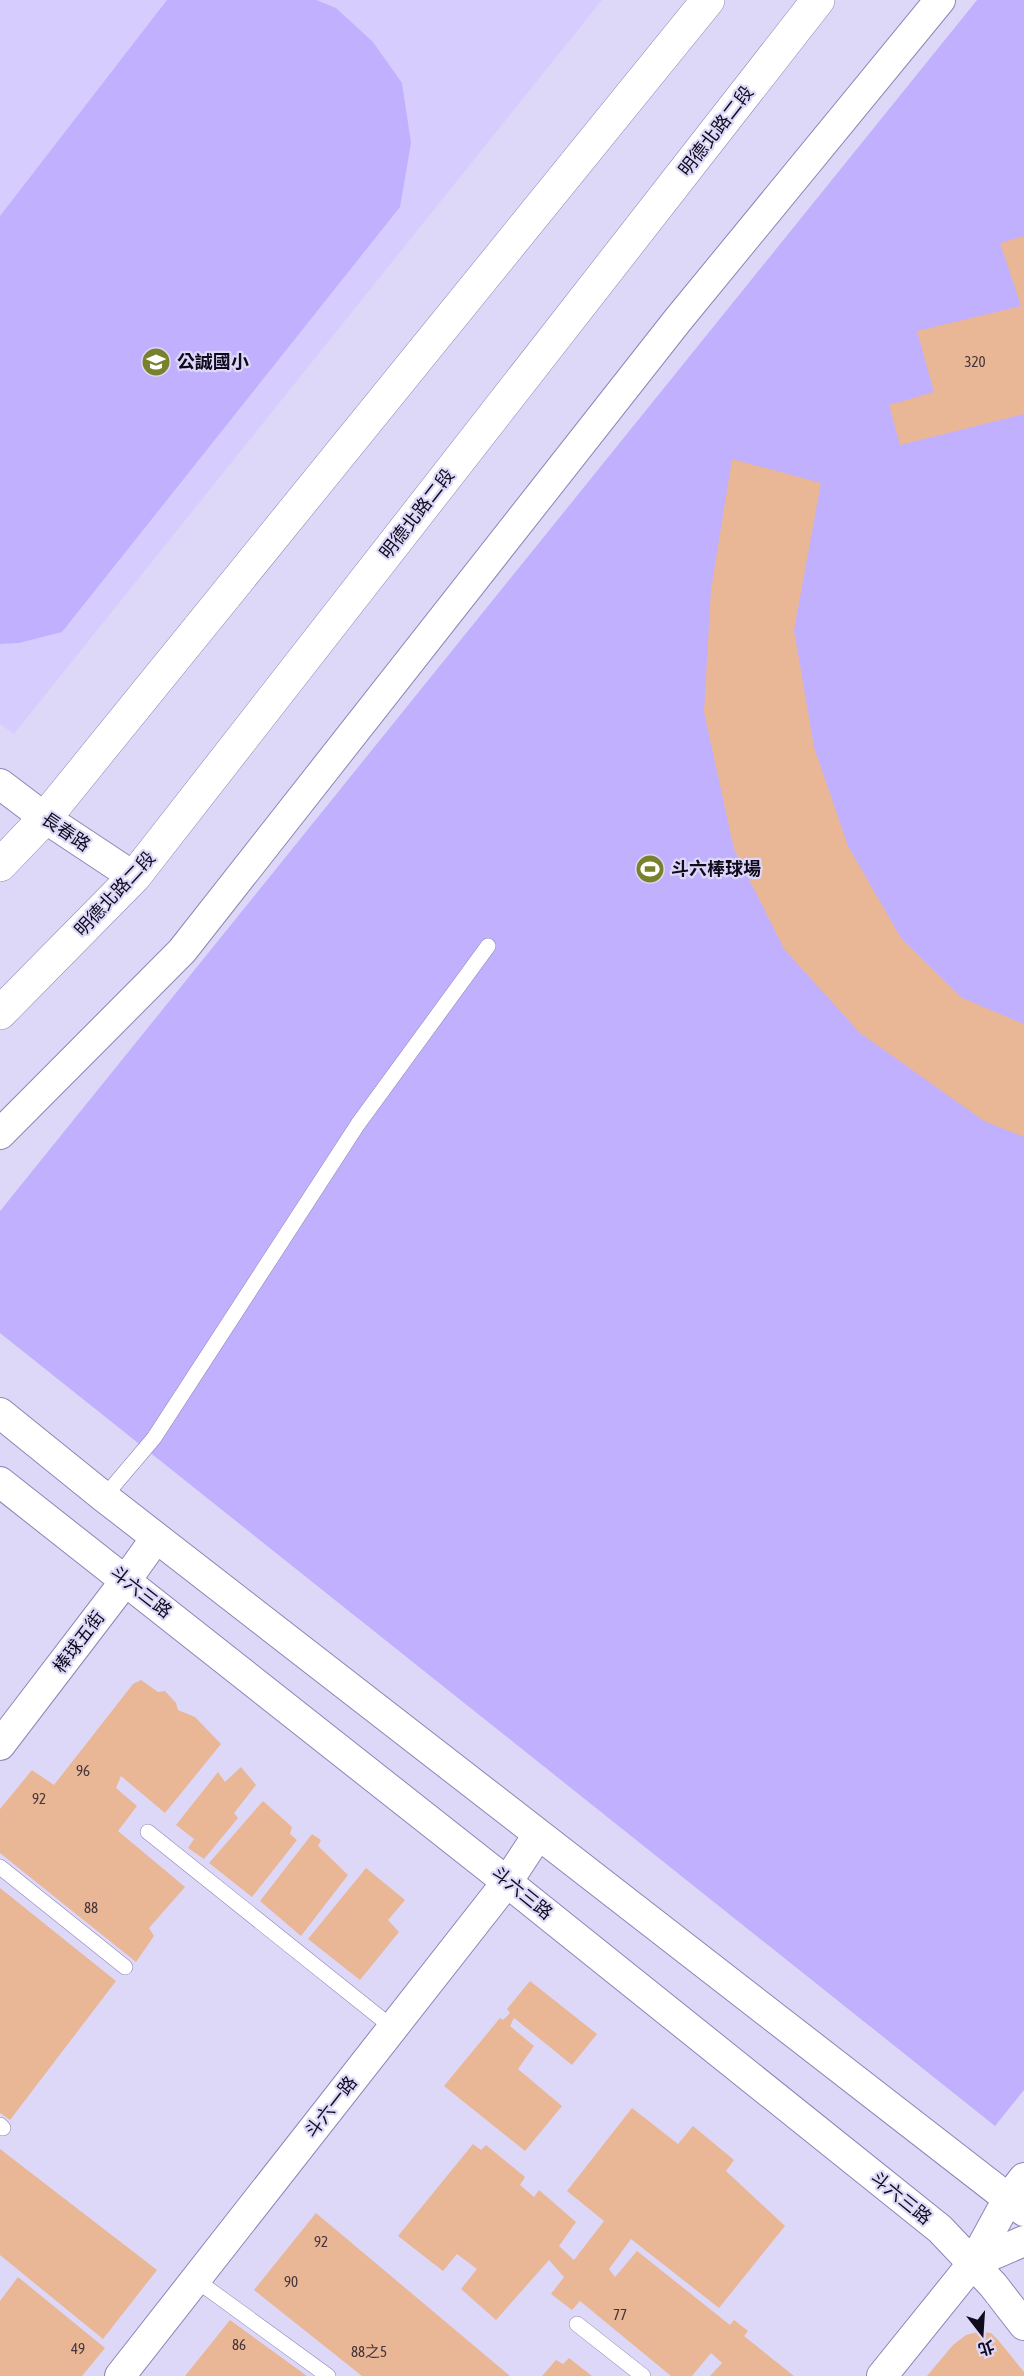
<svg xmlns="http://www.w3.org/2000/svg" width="1024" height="2376" viewBox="0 0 1024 2376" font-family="'Asap Condensed','Noto Sans TC',sans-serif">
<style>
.built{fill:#d6cdfe}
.green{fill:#c1b0fe}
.building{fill:#e9b696}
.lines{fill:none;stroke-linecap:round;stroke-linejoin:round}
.lane-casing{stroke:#8e84b6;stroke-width:16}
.street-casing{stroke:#8e84b6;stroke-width:32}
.secondary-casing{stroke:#8e84b6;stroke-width:34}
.lane{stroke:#fff;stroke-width:15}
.street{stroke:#fff;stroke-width:30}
.secondary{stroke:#fff;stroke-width:33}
.labels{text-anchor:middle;stroke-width:4.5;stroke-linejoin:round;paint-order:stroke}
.number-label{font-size:15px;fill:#46353a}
.street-label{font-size:18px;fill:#0f0a1c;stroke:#ded8f8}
.poi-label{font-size:18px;font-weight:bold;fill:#0f0a1c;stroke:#ded8f8;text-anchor:start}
</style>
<rect width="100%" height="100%" fill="#ded8f8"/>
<path class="built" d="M0,0H602L14,734L0,724Z"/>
<g class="green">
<path d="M167,0H316L336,8L373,42L402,83L411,143L400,207L62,632L19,643L0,644V216Z"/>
<path d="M977,0H1024V2090L995,2126L0,1333V1211Z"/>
</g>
<g class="building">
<path d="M1024,236V414L900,445L889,405L934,392L917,331L1021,306L1000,243Z"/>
<path d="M732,459L821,483L794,630L814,747L848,846L901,938L962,998L1024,1024V1137L984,1121L860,1033L784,949L734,849L704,712L711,590Z"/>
<path d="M141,1680L158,1692L165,1691L176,1703L178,1710L195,1717L221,1744L165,1813L121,1776L116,1788L137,1806L118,1831L185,1887L149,1928L154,1936L136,1962L0,1853V1809L32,1770L54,1785L133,1684Z"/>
<path d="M241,1767L256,1785L234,1813L238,1818L204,1859L188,1848L194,1839L176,1825L218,1772L225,1782Z"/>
<path d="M263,1801L292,1827L290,1834L297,1840L252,1897L209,1863Z"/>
<path d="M312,1834L321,1840L318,1846L348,1875L301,1936L260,1901Z"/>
<path d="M366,1868L405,1900L388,1920L399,1932L360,1980L308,1939Z"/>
<path d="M0,1888L116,1981L10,2120L0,2113Z"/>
<path d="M530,1981L597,2034L572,2065L514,2018L510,2026L534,2046L518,2069L562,2106L525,2151L444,2086L500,2018L503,2020L510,2013L507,2009Z"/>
<path d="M632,2108L678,2144L693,2126L734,2160L726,2171L785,2226L719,2308L631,2239L609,2269L615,2277L637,2251L730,2325L734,2320L748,2331L744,2336L794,2376H710L722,2363L711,2353L692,2376H671L580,2301L572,2310L551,2294L564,2277L549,2260L496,2320L461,2289L477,2269L457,2254L443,2271L398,2236L473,2144L481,2150L486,2145L525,2177L520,2185L534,2197L539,2190L576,2222L559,2246L574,2260L604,2221L567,2191Z"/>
<path d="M0,2149L157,2270L103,2339L0,2255Z"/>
<path d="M316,2213L510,2376H362L254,2290Z"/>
<path d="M18,2277L105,2348L82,2376H0V2301Z"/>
<path d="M230,2320L307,2376H185Z"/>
<path d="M977,2332L991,2333L998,2340L1024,2372V2376H927L953,2345L966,2335Z"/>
<path d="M569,2358L592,2376H542L556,2360L563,2364Z"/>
</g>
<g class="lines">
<g class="lane-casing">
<g id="lane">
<path d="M104,1497L154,1438L358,1124L488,946"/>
<path d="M148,1832L393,2028"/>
<path d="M0,1867L125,1967"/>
<path d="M0,2125L3,2128"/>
<path d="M196,2280L328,2376"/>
<path d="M577,2324L643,2376"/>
</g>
</g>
<g class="street-casing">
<g id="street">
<path d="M0,784L45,818L134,877"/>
<path d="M0,1134L182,951L677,321L940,0"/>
<path d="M0,1413L104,1497L1024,2211"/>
<path d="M0,1482L507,1882L940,2229L993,2285L1024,2325"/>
<path d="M0,1745L126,1580L156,1538"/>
<path d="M973,2263L1024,2241"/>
<path d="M120,2376L507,1882L538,1835"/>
<path d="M882,2376L973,2263L1008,2199L1024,2178"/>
</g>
</g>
<g class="secondary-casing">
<g id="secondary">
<path d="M0,865L45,818L708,0"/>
<path d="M0,1013L134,877L818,0"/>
</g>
</g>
<use href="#lane" class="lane"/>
<use href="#street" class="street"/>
<use href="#secondary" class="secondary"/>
</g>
<defs>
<g id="school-disc" transform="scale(1.5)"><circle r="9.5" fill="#7a812c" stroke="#ded8f8"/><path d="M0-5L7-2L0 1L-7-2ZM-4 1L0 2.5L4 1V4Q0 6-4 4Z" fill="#fff"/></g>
<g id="stadium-disc" transform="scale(1.5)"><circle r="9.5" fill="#7a812c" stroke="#ded8f8"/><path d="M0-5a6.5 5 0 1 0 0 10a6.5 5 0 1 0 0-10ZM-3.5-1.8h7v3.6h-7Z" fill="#fff"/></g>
</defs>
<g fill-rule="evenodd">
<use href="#school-disc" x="156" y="362"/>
<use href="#stadium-disc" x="650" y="869"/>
</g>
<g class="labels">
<g class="number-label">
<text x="975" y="367">320</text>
<text x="83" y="1776">96</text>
<text x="39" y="1804">92</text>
<text x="91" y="1913">88</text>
<text x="321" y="2247">92</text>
<text x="291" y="2287">90</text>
<text x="620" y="2320">77</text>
<text x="239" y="2350">86</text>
<text x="78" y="2354">49</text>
<text x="369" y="2357">88之5</text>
</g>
<g class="street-label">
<text transform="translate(716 131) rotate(-52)" y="6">明德北路二段</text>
<text transform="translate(417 514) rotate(-52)" y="6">明德北路二段</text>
<text transform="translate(66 832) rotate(34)" y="6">長春路</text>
<text transform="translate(115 894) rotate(-47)" y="6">明德北路二段</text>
<text transform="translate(141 1592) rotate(38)" y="6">斗六三路</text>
<text transform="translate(79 1642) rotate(-53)" y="6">棒球五街</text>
<text transform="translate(522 1893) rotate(39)" y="6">斗六三路</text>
<text transform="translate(331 2107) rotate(-52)" y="6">斗六一路</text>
<text transform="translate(901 2198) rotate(39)" y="6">斗六三路</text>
</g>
<g class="poi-label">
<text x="177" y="368">公誠國小</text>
<text x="671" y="875">斗六棒球場</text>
</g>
</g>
<g transform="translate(982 2334) rotate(163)" stroke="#ded8f8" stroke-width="4.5" paint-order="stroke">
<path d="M0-4.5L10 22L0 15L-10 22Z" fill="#0f0a1c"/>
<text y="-9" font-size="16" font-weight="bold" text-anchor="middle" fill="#0f0a1c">北</text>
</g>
</svg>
